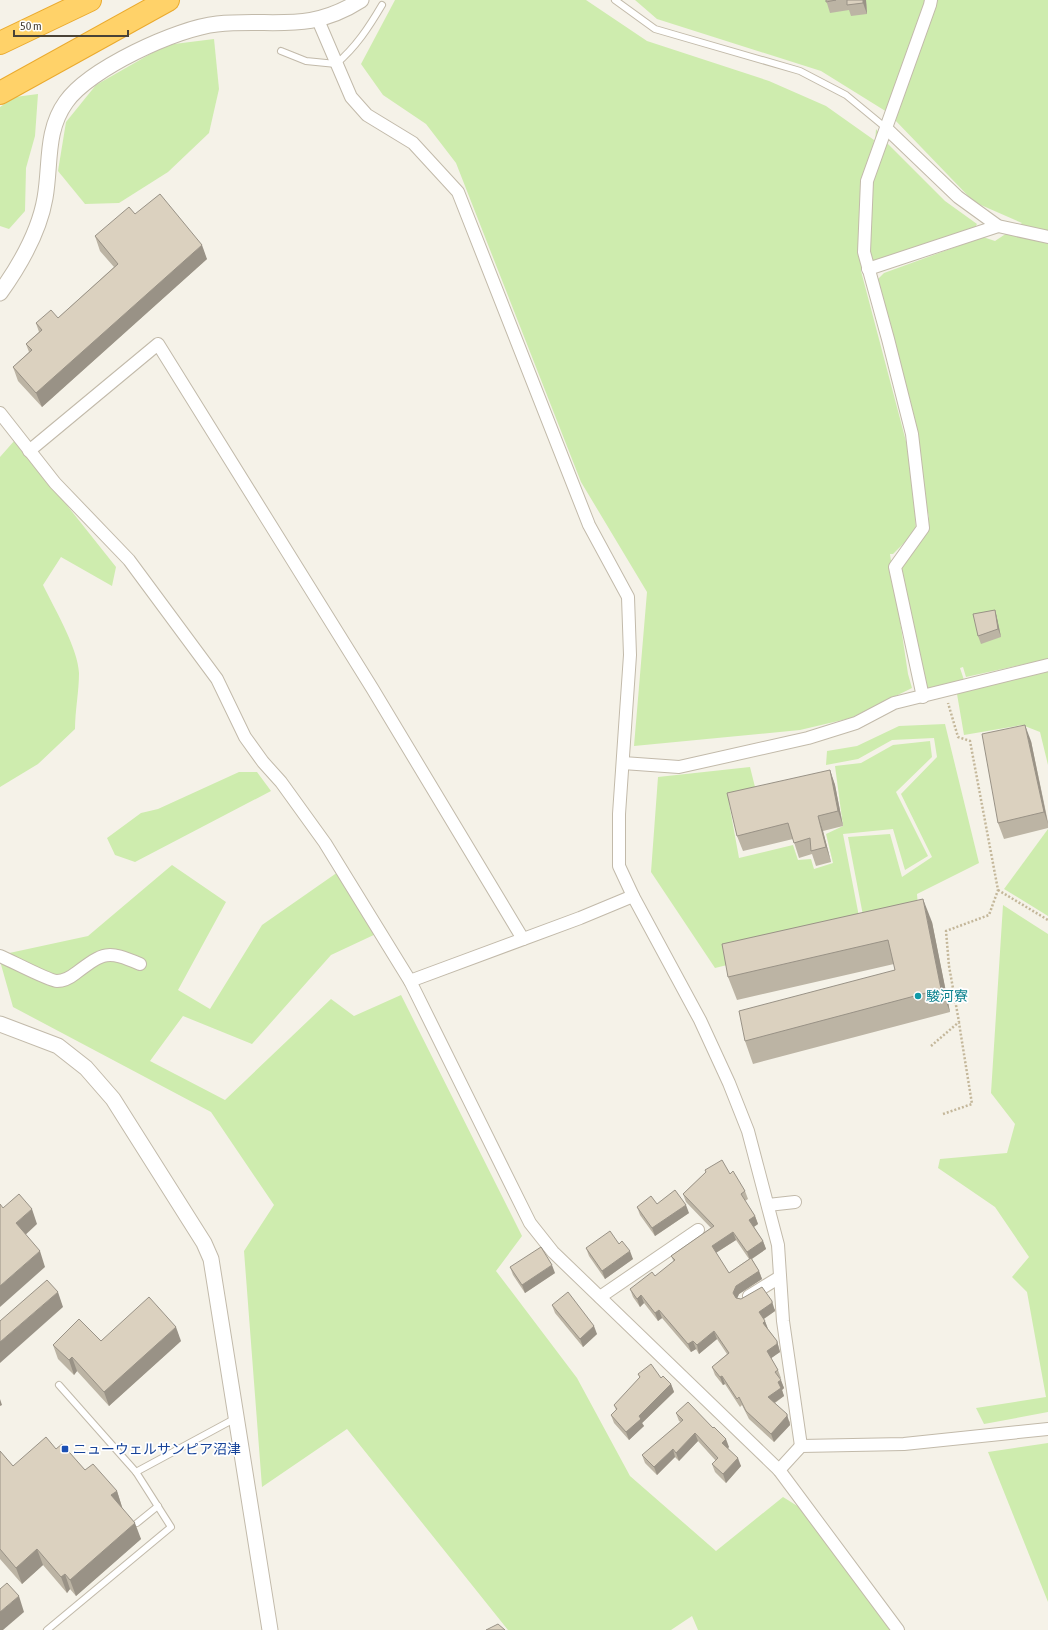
<svg xmlns="http://www.w3.org/2000/svg" width="1048" height="1630" viewBox="0 0 1048 1630" font-family="'Asap Condensed','Noto Sans JP',sans-serif">
<style>
.green{fill:#ceecae}
.lines{fill:none;stroke-linecap:round;stroke-linejoin:round}
.service-casing{stroke:#c2baaa;stroke-width:8}
.minor-casing{stroke:#c2baaa;stroke-width:14}
.tertiary-casing{stroke:#c2baaa;stroke-width:17}
.motorway-casing{stroke:#eaaa2e;stroke-width:24}
.path{stroke:#c4b79a;stroke-width:2.5;stroke-dasharray:2 2;stroke-linecap:butt}
.service{stroke:#fff;stroke-width:6}
.minor{stroke:#fff;stroke-width:12}
.tertiary{stroke:#fff;stroke-width:15}
.motorway{stroke:#ffd269;stroke-width:22}
.wall{fill:#bcb4a4;fill-rule:evenodd}
.shaded-wall{fill:#999286}
.building{fill:#dbd1bf;stroke:#999286}
.culture-dot{fill:#0f9aa8;stroke:#fff;stroke-width:1.5}
.transit-dot{fill:#1a4fb4;stroke:#fff;stroke-width:1.5}
.labels{text-anchor:middle;stroke-width:3.5;stroke-linejoin:round;paint-order:stroke}
.culture-label{font-size:14px;fill:#0d838f;stroke:#fff;text-anchor:start}
.transit-label{font-size:14px;fill:#164399;stroke:#fff;text-anchor:start}
</style>
<rect width="100%" height="100%" fill="#f5f2e8"/>
<g class="green">
<path d="M395,0H586L647,41L769,81L826,106L874,140L861,271L912,464L916,531L893,554H890L908,674L912,688L851,718L800,730L634,746L647,592L581,482L456,163L426,124L383,95L361,64Z"/>
<path d="M635,0H930L887,112L821,71L657,19Z"/>
<path d="M936,0H1048V659L966,677L963,667L960,668L965,683L917,693L895,567L929,517L876,281L884,273L983,237L995,241L1022,223L974,202L894,119Z"/>
<path d="M214,39L219,89L209,133L168,172L119,203L85,204L58,171L66,122L96,85L166,45Z"/>
<path d="M38,94L35,136L26,168L25,211L9,229L0,226V107L15,97Z"/>
<path d="M876,129L883,139L945,201L977,224L972,232L875,265L867,255Z"/>
<path d="M15,440L116,567L112,586L61,557L43,585C54,608 78,648 79,673C79,692 75,710 75,729L38,764L0,787V457Z"/>
<path d="M1048,669V765L1040,732L1022,725L964,735L957,694Z"/>
<path d="M945,724L979,863L917,894L919,919L866,931L848,837L890,834L902,877L932,857L901,794L937,757L934,738L892,740L858,759L826,765L827,751L857,746L899,726Z"/>
<path d="M930,741L932,757L896,792L928,856L905,870L893,829L843,834L862,932L715,968L651,872L658,777L750,767L758,799L729,803L739,858L793,845L798,860L811,859L814,869L833,863L826,834L843,826L835,766L861,763L893,745Z"/>
<path d="M239,772H257L271,791L135,862L115,855L107,838L141,813L158,809Z"/>
<path d="M1048,829V916L1004,889Z"/>
<path d="M172,865L226,902L178,990L210,1009L262,925L338,872L378,933L331,955L252,1044L183,1016L150,1061L225,1100L331,999L354,1016L401,995L522,1236L496,1271L577,1378L630,1476L716,1551L783,1497L799,1507L891,1630H698L692,1616L671,1630H508L347,1429L262,1487L244,1251L274,1205L211,1112L13,1007L0,961V955L88,936Z"/>
<path d="M1003,905L1048,934V1412L984,1424L976,1408L1046,1397L1027,1292L1012,1277L1029,1257L995,1207L938,1168L940,1159L1007,1153L1015,1124L991,1093Z"/>
<path d="M1048,1443V1602L988,1452Z"/>
</g>
<g class="lines">
<g class="service-casing">
<g id="service">
<path d="M615,0L655,29L800,71L846,95L886,128"/>
<path d="M281,51L306,61L336,64C356,47 369,27 382,5"/>
<path d="M59,1385L136,1472"/>
<path d="M137,1523L158,1506"/>
<path d="M47,1630L171,1527L136,1472L236,1418"/>
</g>
</g>
<g class="minor-casing">
<g id="minor">
<path d="M318,20L351,97L367,115L413,143L458,192L589,525L628,597L630,655L619,814V866L633,896L700,1020L729,1083L748,1131L778,1245L783,1321L801,1446"/>
<path d="M886,128L958,197L998,226L1048,237"/>
<path d="M868,269L998,226"/>
<path d="M0,413L55,483L129,560L217,679L245,737L263,762L281,782L325,843L410,981L530,1223L553,1252L779,1470L898,1630"/>
<path d="M29,451L158,344L372,688L523,939"/>
<path d="M923,697L895,567L923,528L912,434L888,339L864,252L867,181L930,5L931,0"/>
<path d="M623,763L679,767L808,738L856,723L894,703L1048,665"/>
<path d="M0,956C10,960 49,981 57,981C64,981 71,977 76,973C104,952 107,950 140,964"/>
<path d="M410,981L580,918L633,896"/>
<path d="M768,1205L795,1202"/>
<path d="M749,1296L780,1277"/>
<path d="M600,1297L698,1230"/>
<path d="M779,1470L801,1446L904,1444L1048,1429"/>
</g>
</g>
<g class="tertiary-casing">
<g id="tertiary">
<path d="M0,293C20,265 39,233 45,198C51,165 45,131 66,102C89,69 177,28 217,24C273,18 308,34 361,0"/>
<path d="M0,1024L58,1046L86,1068L113,1099L204,1243L211,1259L270,1630"/>
</g>
</g>
<g class="motorway-casing">
<g id="motorway">
<path d="M0,43L90,0"/>
<path d="M0,93L168,0"/>
</g>
</g>
<g class="path">
<path d="M998,890L1048,920"/>
<path d="M931,1046L959,1022L949,966L946,931L989,915L998,890L970,741L958,737L948,703"/>
<path d="M943,1114L972,1104L959,1023"/>
</g>
<use href="#service" class="service"/>
<use href="#minor" class="minor"/>
<use href="#tertiary" class="tertiary"/>
<use href="#motorway" class="motorway"/>
</g>
<g class="wall">
<path d="M826,0H866L867,14L851,16L849,10L830,13Z"/>
<path d="M135,214L207,259L42,407L18,381L13,367L29,352L26,344L39,332L36,323L58,318L114,267L100,251L95,236Z"/>
<path d="M995,610L997,618L1001,637L981,644L978,636Z"/>
<path d="M1031,741L1048,822V828L1004,839L998,823Z"/>
<path d="M830,770L835,785L843,826L823,831L831,862L816,866L812,854L799,858L793,839L743,851L737,836Z"/>
<path d="M932,922L950,1012L753,1064L745,1041L895,970L894,964L737,1000L728,977Z"/>
<path d="M705,1170L730,1174L745,1191L748,1199L745,1201L755,1216L758,1224L754,1227L763,1241L766,1249L752,1259L759,1271L762,1279L739,1294L737,1298L775,1309V1311L764,1319L768,1329L777,1341L780,1352L771,1358L778,1370L781,1378L780,1379L784,1388L782,1390L784,1396L775,1403L790,1422V1425L774,1442L749,1419L742,1405L740,1407L725,1384L723,1385L715,1375L712,1367L727,1354L717,1339L699,1354L696,1349L691,1352L662,1318L658,1321L644,1303L640,1307L633,1297L630,1289L655,1276L674,1262L671,1256L711,1228L686,1202L683,1194L706,1172ZM736,1240L749,1259L729,1273L716,1253Z"/>
<path d="M657,1204L689,1213L655,1236L640,1215L637,1207Z"/>
<path d="M619,1244L633,1259L605,1279L589,1256L586,1248Z"/>
<path d="M510,1267L555,1273L525,1293L513,1275Z"/>
<path d="M552,1305L597,1334L583,1347L555,1313Z"/>
<path d="M101,1341H181L109,1406L77,1371L74,1375L58,1359L53,1345Z"/>
<path d="M638,1374L661,1378L671,1384L674,1392L642,1423L644,1426L629,1440L614,1423L611,1415L616,1410L614,1405L640,1378Z"/>
<path d="M676,1413L729,1447L728,1448L741,1466L726,1483L715,1472L712,1464L716,1461L698,1441L679,1461L675,1457L657,1475L645,1463L642,1455L681,1422L679,1421Z"/>
<path d="M56,1449L85,1470L117,1491L122,1507L141,1539L76,1596L70,1589L67,1593L43,1565L22,1584L0,1559V1451L13,1466Z"/>
</g>
<g class="shaded-wall">
<path d="M863,0H866L867,14L863,3Z"/>
<path d="M202,245L207,259L42,407L36,393Z"/>
<path d="M995,610L997,618L1001,637L998,629Z"/>
<path d="M1025,725L1031,741L1048,824L1044,812Z"/>
<path d="M830,770L835,785L843,826L838,811Z"/>
<path d="M818,816L823,831L831,862L826,847Z"/>
<path d="M923,899L932,922L950,1012L941,989Z"/>
<path d="M686,1205L689,1213L655,1236L652,1228Z"/>
<path d="M32,1209L37,1224L21,1239L16,1223Z"/>
<path d="M755,1216L758,1224L752,1228L749,1220Z"/>
<path d="M733,1232L736,1240L714,1254L712,1246Z"/>
<path d="M763,1241L766,1249L750,1260L747,1252Z"/>
<path d="M40,1251L45,1267L0,1307V1286Z"/>
<path d="M630,1251L633,1259L605,1279L602,1271Z"/>
<path d="M552,1265L555,1273L525,1293L522,1285Z"/>
<path d="M759,1271L762,1279L739,1294L736,1301L733,1293L736,1286Z"/>
<path d="M58,1292L63,1307L0,1363V1342Z"/>
<path d="M641,1295L644,1303L640,1307L637,1299Z"/>
<path d="M772,1301L775,1311L762,1320L759,1312Z"/>
<path d="M659,1310L662,1318L658,1321L655,1313Z"/>
<path d="M765,1321L768,1329L766,1331L763,1323Z"/>
<path d="M594,1326L597,1334L583,1347L580,1339Z"/>
<path d="M176,1327L181,1341L109,1406L104,1392Z"/>
<path d="M714,1331L717,1339L699,1354L697,1345Z"/>
<path d="M693,1341L696,1349L691,1352L688,1344Z"/>
<path d="M777,1341L780,1352L770,1359L767,1351Z"/>
<path d="M72,1357L77,1371L74,1375L69,1360Z"/>
<path d="M722,1376L725,1384L723,1385L720,1377Z"/>
<path d="M781,1380L784,1388L782,1390L784,1396L771,1405L768,1397L778,1382Z"/>
<path d="M671,1384L674,1392L642,1423L644,1426L629,1440L626,1432L639,1416Z"/>
<path d="M0,1399L2,1405L0,1406Z"/>
<path d="M787,1414L790,1425L774,1442L771,1434Z"/>
<path d="M695,1433L698,1441L679,1461L676,1453Z"/>
<path d="M726,1439L729,1447L725,1451L722,1443Z"/>
<path d="M673,1449L675,1457L657,1475L654,1467Z"/>
<path d="M738,1458L741,1466L726,1483L723,1474Z"/>
<path d="M117,1491L122,1507L117,1511L111,1495Z"/>
<path d="M135,1523L141,1539L76,1596L70,1580Z"/>
<path d="M37,1549L43,1565L22,1584L16,1568Z"/>
<path d="M65,1574L70,1589L67,1593L61,1577Z"/>
<path d="M19,1596L24,1612L3,1630H0V1612Z"/>
</g>
<g class="building">
<path d="M826,0H836L826,2Z"/>
<path d="M847,0H863V3L847,5Z"/>
<path d="M160,194L202,245L36,393L13,367L32,350L26,344L42,330L36,323L51,310L58,318L118,264L95,236L129,207L135,214Z"/>
<path d="M995,610L998,629L978,636L973,614Z"/>
<path d="M1025,725L1044,812L998,823L982,734Z"/>
<path d="M830,770L838,811L818,816L826,847L811,851L810,838L794,843L788,823L737,836L727,793Z"/>
<path d="M923,899L941,989L745,1041L739,1011L895,970L888,940L728,977L722,944Z"/>
<path d="M722,1160L730,1174L733,1171L745,1191L741,1194L755,1216L749,1220L763,1241L747,1252L733,1232L712,1246L729,1273L751,1258L759,1271L736,1286L733,1293L736,1298L741,1299L762,1287L772,1301V1303L759,1312L765,1321L763,1323L777,1341V1344L767,1351L778,1370L775,1372L781,1380L778,1382L781,1388L768,1397L787,1414V1416L771,1434L746,1411L739,1397L737,1399L722,1376L720,1377L712,1367L729,1353L714,1331L697,1345L693,1341L688,1344L659,1310L655,1313L641,1295L637,1299L630,1289L652,1272L655,1276L675,1260L671,1256L714,1226L683,1194L706,1172L705,1170Z"/>
<path d="M675,1190L686,1205L652,1228L637,1207L651,1196L657,1204Z"/>
<path d="M19,1194L32,1209L16,1223L40,1251L0,1286V1204L3,1208Z"/>
<path d="M610,1231L619,1244L622,1241L630,1251L602,1271L586,1248Z"/>
<path d="M541,1247L552,1265L522,1285L510,1267Z"/>
<path d="M47,1280L58,1292L0,1342V1321Z"/>
<path d="M568,1292L594,1326L580,1339L552,1305Z"/>
<path d="M149,1297L176,1327L104,1392L72,1357L69,1360L53,1345L79,1319L101,1341Z"/>
<path d="M651,1364L661,1378L663,1376L671,1384L639,1416L641,1419L626,1432L611,1415L617,1409L614,1405L640,1377L638,1374Z"/>
<path d="M688,1402L713,1428L714,1427L726,1439L722,1443L738,1458L723,1474L712,1464L718,1458L695,1433L676,1453L673,1449L654,1467L642,1455L683,1420L676,1413Z"/>
<path d="M46,1437L56,1449L62,1444L85,1470L93,1464L117,1491L111,1495L135,1523L70,1580L65,1574L61,1577L37,1549L16,1568L0,1549V1451L13,1466Z"/>
<path d="M7,1583L19,1596L0,1612V1589Z"/>
<path d="M498,1624L505,1630H486Z"/>
</g>
<circle class="culture-dot" cx="918" cy="996" r="4"/>
<rect class="transit-dot" x="61" y="1445" width="8" height="8" rx="2"/>
<g class="labels">
<g class="culture-label">
<text x="926" y="1001">駿河寮</text>
</g>
<g class="transit-label">
<text x="73" y="1454">ニューウェルサンピア沼津</text>
</g>
</g>
<path d="M14 30v6h114v-6" fill="none" stroke="#494236" stroke-width="2"/>
<text x="20" y="30" font-size="12" fill="#494236" stroke="#ffffff" stroke-width="3" paint-order="stroke">50 m</text>
</svg>
